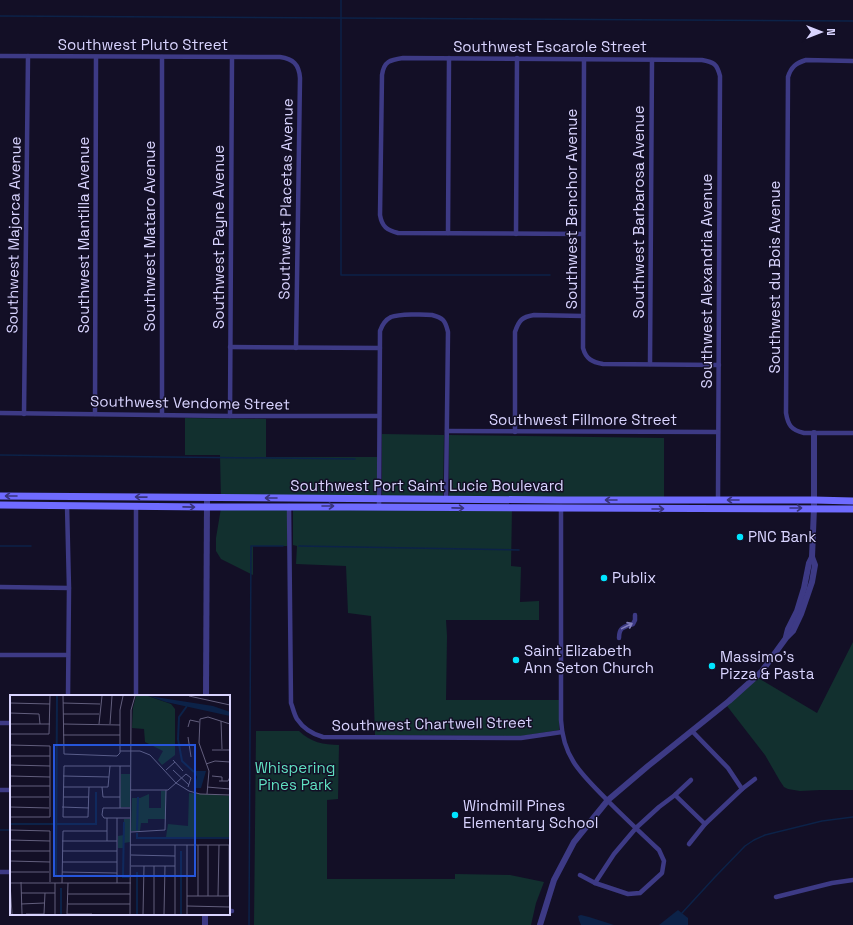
<svg xmlns="http://www.w3.org/2000/svg" width="853" height="925" viewBox="0 0 853 925" font-family="'Space Grotesk',sans-serif">
<style>
.green{fill:#12302f}
.water{fill:#0c2248}
.lines{fill:none;stroke-linecap:round;stroke-linejoin:round}
.stream{stroke:#0c2248;stroke-width:1.5}
.minor{stroke:#3d3a85;stroke-width:4.5}
.tertiary{stroke:#3d3a85;stroke-width:6}
.secondary{stroke:#6f6bff;stroke-width:7}
.oneway{stroke:#38347d}
.oneway2{stroke:#837fbc}
.poi-dot{fill:#00e5ff;stroke:#130f26;stroke-width:1.5}
.labels{text-anchor:middle;stroke-width:3;stroke-linejoin:round;paint-order:stroke}
.street-label{font-size:15px;fill:#d9d4ff;stroke:#130f26}
.poi-label{font-size:15px;fill:#d9d4ff;stroke:#130f26;text-anchor:start}
.park-label{font-size:15px;fill:#5fe0c0;stroke:#130f26}
.inset-river{fill:none;stroke:#0c2248;stroke-width:2}
.inset-road{fill:none;stroke:#625e7d;stroke-width:1}
.view{fill:#2655da;fill-opacity:0.15;stroke:#2655da;stroke-width:2}
.inset-edge{fill:none;stroke:#d9d4ff;stroke-width:2}
</style>
<rect width="100%" height="100%" fill="#130f26"/>
<g class="green">
<path d="M185,418L266,419V457H377V500L221,499L220,455H185Z"/>
<path d="M382,434L444,435L443,500H382Z"/>
<path d="M449,435L664,438V501L449,500Z"/>
<path d="M287,505V546H253V575L221,559L216,551V538L221,508Z"/>
<path d="M293,505L512,508L511,566L521,567L520,602L539,601V620H446L447,636L446,700H559V730L522,736L375,735L371,616L348,613L346,566L296,564L297,546L293,545Z"/>
<path d="M853,642V790H820L800,791L788,789L784,787L780,781L765,755L727,706L758,678L817,713Z"/>
<path d="M256,731H299C310,742 324,745 339,745L338,799L327,800V879H455V874L510,875L544,882L536,903L531,925H254Z"/>
</g>
<g class="water">
<path d="M678,910L688,918V925H659Z"/>
<path d="M581,915L589,917L614,925H581L579,920L578,916Z"/>
</g>
<g class="lines">
<g class="stream">
<path d="M341,0V275H550"/>
<path d="M0,16L853,21"/>
<path d="M0,455L355,459"/>
<path d="M0,546H31"/>
<path d="M299,546L519,550"/>
<path d="M0,830H11"/>
<path d="M682,913L715,877L745,846L754,840L765,835L822,821L853,817"/>
<path d="M249,925L251,546H283"/>
</g>
<g class="minor">
<path d="M0,56L280,57C293,59 299,64 300,78L296,348"/>
<path d="M162,57V415"/>
<path d="M584,59L583,348C586,359 592,362 603,364L719,365"/>
<path d="M853,61L806,60C796,63 791,67 788,77L786,413C788,425 791,430 804,433H853"/>
<path d="M448,233L449,58"/>
<path d="M516,234L517,58"/>
<path d="M583,234L398,233C387,230 382,227 380,215L382,75C384,61 390,60 403,58L702,60C714,62 717,64 720,76L718,500"/>
<path d="M230,347L380,348"/>
<path d="M650,364L652,60"/>
<path d="M0,413L230,416H379"/>
<path d="M24,414L28,56"/>
<path d="M95,414L96,57"/>
<path d="M230,416L232,58"/>
<path d="M447,431L718,432"/>
<path d="M515,432V332C519,320 522,317 534,315L583,316"/>
<path d="M67,505L69,588L68,696"/>
<path d="M289,506L291,703C293,708 294,714 297,719C303,728 312,734 323,737L521,738L562,732"/>
<path d="M379,507L380,331C382,325 385,320 391,317C399,314 424,314 432,315C436,316 440,317 443,320C446,323 447,328 448,332L446,498"/>
<path d="M561,507V720C563,760 584,776 610,803C626,819 643,835 659,850L664,861L662,873L640,893L628,894L595,883L580,875"/>
<path d="M0,587L69,588"/>
<path d="M619,638C619,627 624,627 633,624L635,620V615"/>
<path d="M0,655H68"/>
<path d="M136,696V506"/>
<path d="M0,723H11"/>
<path d="M692,731L728,768L742,789"/>
<path d="M0,790H11"/>
<path d="M675,795L705,824"/>
<path d="M689,844L705,824L742,789L755,779"/>
<path d="M0,872H11"/>
<path d="M595,883L614,854L636,828L659,807L675,795L691,780"/>
<path d="M776,897L832,883L853,880"/>
<path d="M229,911H232"/>
</g>
<g class="tertiary">
<path d="M786,637L788,629L797,611L804,588L809,563L812,557"/>
<path d="M206,696L207,498"/>
<path d="M205,925V914"/>
<path d="M540,925L554,880L574,842L608,800L648,766L729,701L759,674L762,671L786,638L793,631L801,614L812,582L815,565L812,557L814,508V433"/>
</g>
<g class="secondary">
<path d="M0,496L561,500H814L853,501"/>
<path d="M0,505L207,507H349L561,508L853,509"/>
</g>
</g>
<defs><path id="oneway-shaft" d="M-6 0H5M1.5-3L5.5 0L1.5 3" fill="none" stroke-width="1.6" stroke-linecap="round" stroke-linejoin="round"/></defs>
<g class="oneway">
<use href="#oneway-shaft" transform="translate(11 496) rotate(-180)"/>
<use href="#oneway-shaft" transform="translate(141 497) rotate(-179)"/>
<use href="#oneway-shaft" transform="translate(271 498) rotate(180)"/>
<use href="#oneway-shaft" transform="translate(611 500) rotate(-180)"/>
<use href="#oneway-shaft" transform="translate(733 500) rotate(180)"/>
<use href="#oneway-shaft" transform="translate(328 506)"/>
<use href="#oneway-shaft" transform="translate(189 507) rotate(1)"/>
<use href="#oneway-shaft" transform="translate(458 508) rotate(1)"/>
<use href="#oneway-shaft" transform="translate(796 508)"/>
<use href="#oneway-shaft" transform="translate(658 509)"/>
</g>
<use class="oneway2" href="#oneway-shaft" transform="translate(627 626) rotate(-26)"/>
<g class="poi-dot">
<circle cx="740" cy="537" r="4"/>
<circle cx="604" cy="578" r="4"/>
<circle cx="516" cy="660" r="4"/>
<circle cx="712" cy="666" r="4"/>
<circle cx="455" cy="815" r="4"/>
</g>
<g class="labels">
<g class="street-label">
<text x="143" y="50">Southwest Pluto Street</text>
<text x="550" y="52">Southwest Escarole Street</text>
<text transform="translate(286 199) rotate(-89)" y="5">Southwest Placetas Avenue</text>
<text transform="translate(572 209) rotate(-90)" y="5">Southwest Benchor Avenue</text>
<text transform="translate(639 212) rotate(-90)" y="5">Southwest Barbarosa Avenue</text>
<text transform="translate(14 235) rotate(-89)" y="5">Southwest Majorca Avenue</text>
<text transform="translate(84 235) rotate(-90)" y="5">Southwest Mantilla Avenue</text>
<text transform="translate(150 236) rotate(-90)" y="5">Southwest Mataro Avenue</text>
<text transform="translate(219 237) rotate(-90)" y="5">Southwest Payne Avenue</text>
<text transform="translate(775 277) rotate(-90)" y="5">Southwest du Bois Avenue</text>
<text transform="translate(707 281) rotate(-90)" y="5">Southwest Alexandria Avenue</text>
<text transform="translate(190 403) rotate(1)" y="5">Southwest Vendome Street</text>
<text x="583" y="425">Southwest Fillmore Street</text>
<text x="427" y="491">Southwest Port Saint Lucie Boulevard</text>
<text transform="translate(432 724) rotate(-1)" y="5">Southwest Chartwell Street</text>
</g>
<g class="poi-label">
<text x="748" y="542">PNC Bank</text>
<text x="612" y="583">Publix</text>
<text x="524" y="656">Saint Elizabeth<tspan x="524" dy="17">Ann Seton Church</tspan></text>
<text x="720" y="662">Massimo's<tspan x="720" dy="17">Pizza &amp; Pasta</tspan></text>
<text x="463" y="811">Windmill Pines<tspan x="463" dy="17">Elementary School</tspan></text>
</g>
<g class="park-label">
<text x="295" y="773">Whispering<tspan x="295" dy="17">Pines Park</tspan></text>
</g>
</g>
<g transform="translate(10 695)">
<rect width="220" height="220" fill="#130f26"/>
<path d="M126,1H138L161,9L165,14V60L152,70L148,65L153,56L135,47L134,34L122,33L123,13ZM111,79H120V112H110ZM151,96H156V124H138V128H131L130,136H121L122,103H130L139,99V113H151ZM179,98L220,101V142H156L158,129L178,131ZM114,124H120V147L114,148L113,153H108V141L114,140Z" fill="#12302f"/>
<path d="M139,1L203,11L220,17V21L156,7ZM184,76H196L191,93H184L187,82Z" fill="#0c2248"/>
<path class="inset-river" d="M177,11L169,22L168,44L172,66L184,77M114,127L113,182H119M0,129H86V97M127,135L128,102M127,138V143H220M46,182L47,1M51,219V193M127,219V177M171,219V156"/>
<path class="inset-road" d="M53,1L54,59L107,61L110,58V15L113,1M179,1L220,10M0,8L40,9M53,8L90,9M0,18L29,19L30,29M53,19H89M211,26L212,54M0,29H40M53,29L110,30M89,29L92,1M100,29L102,1M178,32L180,25L189,27M0,39H39L40,1M53,40H110M178,42L181,62M0,50L40,51V122H0M53,50H110M202,55H220M110,56H130L140,60L166,88L179,96L190,99L220,100M0,61H40M163,65L173,76M196,69L205,66L220,67M0,70L40,71M156,75L165,67M163,75L179,90M0,81L40,82M53,81L99,82M202,81L212,82V86M209,86H218L220,82M0,91H40M53,92H98L100,71M79,92L78,122H53L54,71H120M92,92L93,102H110M197,92L220,94M120,95H158L176,79L181,83L178,92M197,99L199,76L189,48L190,24L198,22L220,29M0,102H39M53,102H79M0,112L39,113M52,112L79,113M110,113V71M120,113H93L92,120L94,123H121M0,135L40,136V187M121,137L155,135L156,95M0,145L40,146M52,146H107M97,146V123M120,150H220M0,156H40M52,156H107M121,160L165,161M0,166L40,167M52,167H107M121,171H165M0,177H39M52,177L107,178M11,187L12,219M0,188H121M0,188L2,219M45,188V219M52,188L53,136H97M107,188V123M11,198H45M58,199H120M177,201H219M188,201V150M198,201V150M208,201L209,150M219,201V150M11,209L34,208M58,209H120M177,211L220,212M16,219H34M34,219L35,198M57,219L58,188M57,219H82M120,219L121,15L125,1M133,219L134,171M144,219V171M154,219L155,171M165,219V150M177,219V150"/>
<path class="view" d="M44,50H185V181H44Z"/>
<rect width="220" height="220" class="inset-edge"/>
</g>
<g transform="translate(821 32) rotate(90)" stroke="#130f26" stroke-width="3" paint-order="stroke">
<path d="M0-3L7 15L0 10L-7 15Z" fill="#d9d4ff"/>
<text y="-6" font-size="11" font-weight="bold" text-anchor="middle" fill="#d9d4ff">N</text>
</g>
</svg>
